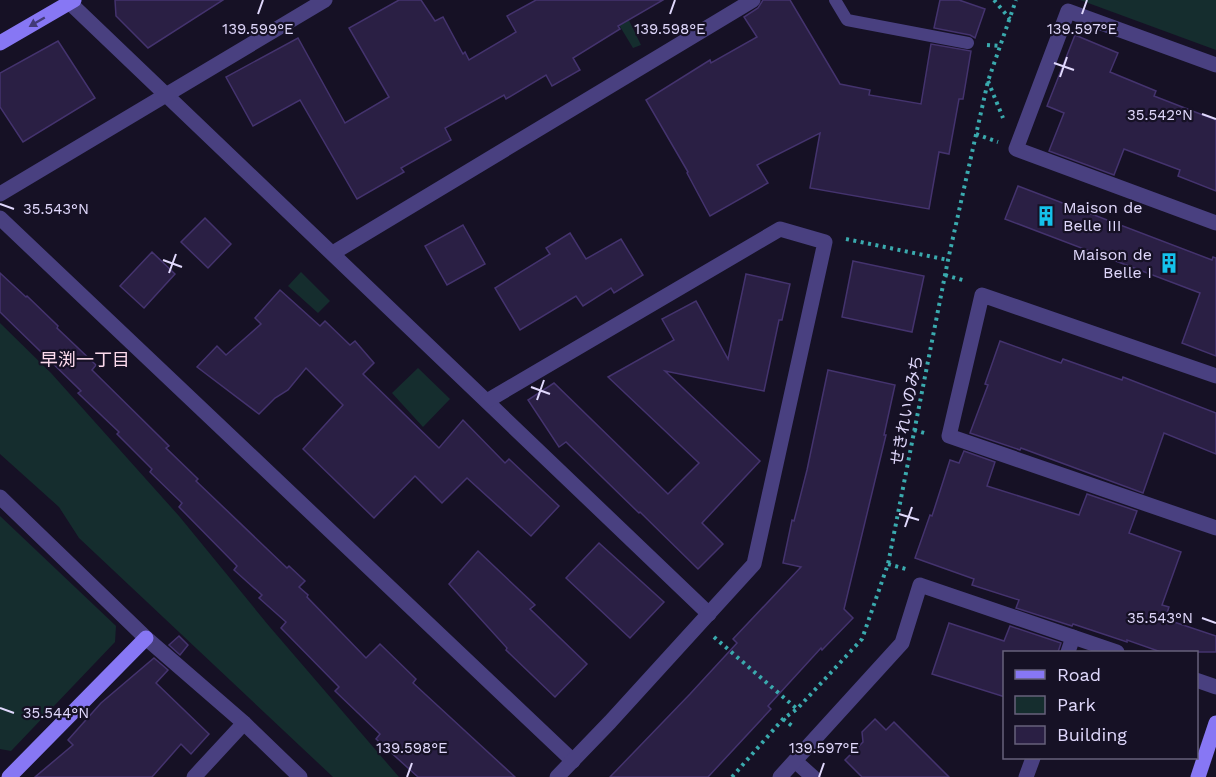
<svg xmlns="http://www.w3.org/2000/svg" width="1216" height="777" viewBox="0 0 1216 777" font-family="'Work Sans','Noto Sans JP',sans-serif">
<style>
.green{fill:#152d2e}
.building{fill:#2a1f44;stroke:#44336e;stroke-width:1.5}
.lines{fill:none;stroke-linecap:round;stroke-linejoin:round}
.path{stroke:#3aaaae;stroke-width:4;stroke-dasharray:3 4.5;stroke-linecap:butt}
.lane{stroke:#494080;stroke-width:12}
.street{stroke:#494080;stroke-width:15}
.secondary{stroke:#8777f4;stroke-width:15}
.oneway{fill:#433a78}
.ticks{fill:none;stroke:#e0d8fc;stroke-width:2}
.labels{text-anchor:middle;stroke-width:4.5;stroke-linejoin:round;paint-order:stroke}
.poi-label{font-size:16px;fill:#e0d8fc;stroke:#161125;text-anchor:start}
.street-label{font-size:16px;fill:#e0d8fc;stroke:#161125}
.neighbourhood-label{font-size:18px;fill:#fcdaec;stroke:#161125}
.ticks-label{font-size:15px;text-anchor:middle;fill:#e0d8fc;stroke:#161125;stroke-width:4.5;stroke-linejoin:round;paint-order:stroke}
</style>
<rect width="100%" height="100%" fill="#161125"/>
<g class="green">
<path d="M604,0H619L641,45L633,48Z"/>
<path d="M1080,0H1216V50Z"/>
<path d="M301,272L330,301L318,313L288,286Z"/>
<path d="M0,323L51,373L179,516L269,626L399,777H333L79,538L59,507L0,454Z"/>
<path d="M418,368L450,399L423,427L392,393Z"/>
<path d="M0,516L116,626L115,642L11,751L0,749Z"/>
</g>
<g class="building">
<path d="M115,0H223L148,48L116,16Z"/>
<path d="M399,0H421L435,21L443,17L463,54L465,52L469,60L516,32L507,16L536,0H663L618,26L620,29L573,58L580,70L552,86L546,75L506,99L504,95L445,128L451,140L401,168L404,172L357,199L300,100L253,126L226,77L298,38L345,123L389,97L349,28Z"/>
<path d="M763,0H790L840,84L870,90L869,95L921,104L931,44L971,51L963,99H959L949,154L939,152L929,209L810,188L820,133L757,165L768,183L710,216L687,173L688,172L646,100L710,60L711,63L757,37L744,17L758,8Z"/>
<path d="M940,0H959L985,9L975,38L970,35L934,28Z"/>
<path d="M1075,35L1118,53L1110,72L1156,91L1154,96L1216,120V191L1178,176L1180,170L1124,149L1114,175L1049,151L1064,113L1047,106Z"/>
<path d="M58,41L95,98L23,142L0,107V73Z"/>
<path d="M1018,186L1212,260L1213,257L1216,258V356L1182,343L1200,293L1005,219Z"/>
<path d="M205,218L231,244L208,268L181,242Z"/>
<path d="M463,225L485,264L447,285L425,246Z"/>
<path d="M570,233L586,259L621,239L643,275L614,293L611,288L583,306L576,296L520,330L495,288L550,254L546,248Z"/>
<path d="M152,252L175,274L144,308L120,286Z"/>
<path d="M853,261L924,276L912,332L842,317Z"/>
<path d="M0,273L26,297L27,296L58,326L57,328L96,365L92,370L169,446L166,448L198,479L196,481L287,568L289,566L305,581L299,587L308,595L307,597L366,658L380,644L416,679L413,683L515,777H418L376,739L380,734L335,691L339,687L281,628L286,622L259,598L262,595L234,570L237,566L179,507L182,503L150,472L152,469L117,434L119,432L78,393L81,391L0,312Z"/>
<path d="M746,274L790,284L782,320H779L764,391L665,371L760,461L702,523L723,544L698,569L640,512L639,513L566,442L559,447L528,400L554,383L668,494L699,463L608,377L674,340L662,319L696,301L728,359Z"/>
<path d="M280,290L320,326L325,321L350,345L355,341L374,363L363,374L439,448L463,420L505,463L509,459L559,506L531,536L467,478L442,503L415,476L374,518L303,449L343,405L306,368L288,390L275,398L259,414L197,367L217,346L226,355L261,324L255,318Z"/>
<path d="M1000,341L1061,363L1063,359L1122,380L1123,377L1216,413V454L1164,433L1143,493L1021,448L1020,450L970,433L988,385L985,384Z"/>
<path d="M828,370L895,385L884,435H886L844,609L853,618L822,650L821,648L768,706L771,709L708,777H610L690,694L737,643L733,639L801,567L783,563L792,520L794,521L807,470Z"/>
<path d="M964,451L995,462L987,486L1079,515L1087,494L1137,511L1129,533L1181,552L1162,605L1169,607L1165,619L1216,636V652H1161L1127,640V642L1073,624L1072,626L1016,608L1019,600L972,585L974,579L915,558L930,515L932,516L950,460L959,463Z"/>
<path d="M599,543L664,602L630,638L566,578Z"/>
<path d="M478,551L535,605L530,609L587,664L555,697L506,650L507,648L449,584Z"/>
<path d="M949,623L1004,641L1010,626L1061,643L1058,652H1005V697L932,674Z"/>
<path d="M179,636L188,645L180,655L169,645Z"/>
<path d="M154,658L168,670L156,683L209,734L191,754L181,744L152,777H35L73,745L68,740L101,703Z"/>
<path d="M875,719L886,730L894,722L949,777H862L845,760L863,742L862,732Z"/>
</g>
<g class="lines">
<g class="path">
<path d="M994,0L1010,19"/>
<path d="M987,45L1001,46"/>
<path d="M988,81L1003,118"/>
<path d="M976,134L998,142"/>
<path d="M846,239L948,260"/>
<path d="M945,275L966,281"/>
<path d="M914,430L928,434"/>
<path d="M888,564L906,569"/>
<path d="M714,637L797,709"/>
<path d="M783,719L795,728"/>
<path d="M732,777L783,719L797,709L862,639L888,564L948,260L988,81L1016,0"/>
</g>
<path class="lane" d="M835,0L847,20L968,43"/>
<g class="street">
<path d="M70,3L709,614"/>
<path d="M1216,65L1068,11L1016,149L1216,223"/>
<path d="M0,194L325,0"/>
<path d="M0,218L573,761"/>
<path d="M333,253L753,0"/>
<path d="M1216,376L982,295L949,436L1216,528"/>
<path d="M487,401L780,229L825,242L754,564L610,722L557,777"/>
<path d="M0,497L146,638L244,723L300,777"/>
<path d="M1068,652L1073,637"/>
<path d="M1196,680L1216,687"/>
<path d="M795,761L813,777"/>
<path d="M194,777L244,723"/>
<path d="M780,777L902,643L920,585L1117,652"/>
<path d="M1026,777L1033,758"/>
</g>
<g class="secondary">
<path d="M0,43L74,0"/>
<path d="M9,777L146,638"/>
<path d="M1198,777L1216,723"/>
</g>
</g>
<defs><path id="oneway-solid" d="M-6-.8H1V-3.2L6.5 0L1 3.2V.8H-6Z" transform="scale(1.5)"/></defs>
<use class="oneway" href="#oneway-solid" transform="translate(37 22) rotate(150)"/>
<path class="ticks" d="M258,14L263,0M670,14L675,0M1082,14L1087,0M1054,63L1074,70M1060,77L1067,57M1202,114L1216,119M0,204L14,209M163,260L182,267M169,273L176,254M531,387L550,394M537,400L544,380M899,514L919,520M905,527L912,507M1202,618L1216,623M0,708L14,713M407,777L412,763M819,777L824,763"/>
<defs>
<g id="building-bare" transform="scale(1.62)"><path d="M-4-6H4V6H1V3H-1V6H-4ZM-2.5-4.3h1.7v1.8h-1.7ZM.8-4.3h1.7v1.8H.8ZM-2.5-1h1.7V.8h-1.7ZM.8-1h1.7V.8H.8Z" fill="#15c1eb" stroke="#161125" stroke-width="2.5" paint-order="stroke"/></g>
</defs>
<g fill-rule="evenodd">
<use href="#building-bare" x="1046" y="216"/>
<use href="#building-bare" x="1169" y="263"/>
</g>
<g class="labels">
<g class="poi-label">
<text x="1063" y="213">Maison de<tspan x="1063" dy="18">Belle III</tspan></text>
<text x="1152" y="260" text-anchor="end">Maison de<tspan x="1152" dy="18">Belle I</tspan></text>
</g>
<g class="street-label">
<text transform="translate(906 410) rotate(-79)" y="6">せきれいのみち</text>
</g>
<g class="neighbourhood-label">
<text x="85" y="366">早渕一丁目</text>
</g>
</g>
<g class="ticks-label">
<text x="258" y="34">139.599°E</text>
<text x="670" y="34">139.598°E</text>
<text x="1082" y="34">139.597°E</text>
<text x="1160" y="120">35.542°N</text>
<text x="56" y="214">35.543°N</text>
<text x="1160" y="623">35.543°N</text>
<text x="56" y="718">35.544°N</text>
<text x="412" y="753">139.598°E</text>
<text x="824" y="753">139.597°E</text>
</g>
<rect x="1003" y="651" width="195" height="108" fill="#161125" stroke="#67617b" stroke-width="1.5"/>
<rect x="1015" y="670" width="30" height="9" fill="#8777f4" stroke="#67617b" stroke-width="1.5"/>
<text x="1057" y="681" font-size="18" fill="#e0d8fc">Road</text>
<rect x="1015" y="696" width="30" height="18" fill="#152d2e" stroke="#67617b" stroke-width="1.5"/>
<text x="1057" y="711" font-size="18" fill="#e0d8fc">Park</text>
<rect x="1015" y="726" width="30" height="18" fill="#2a1f44" stroke="#67617b" stroke-width="1.5"/>
<text x="1057" y="741" font-size="18" fill="#e0d8fc">Building</text>
</svg>
